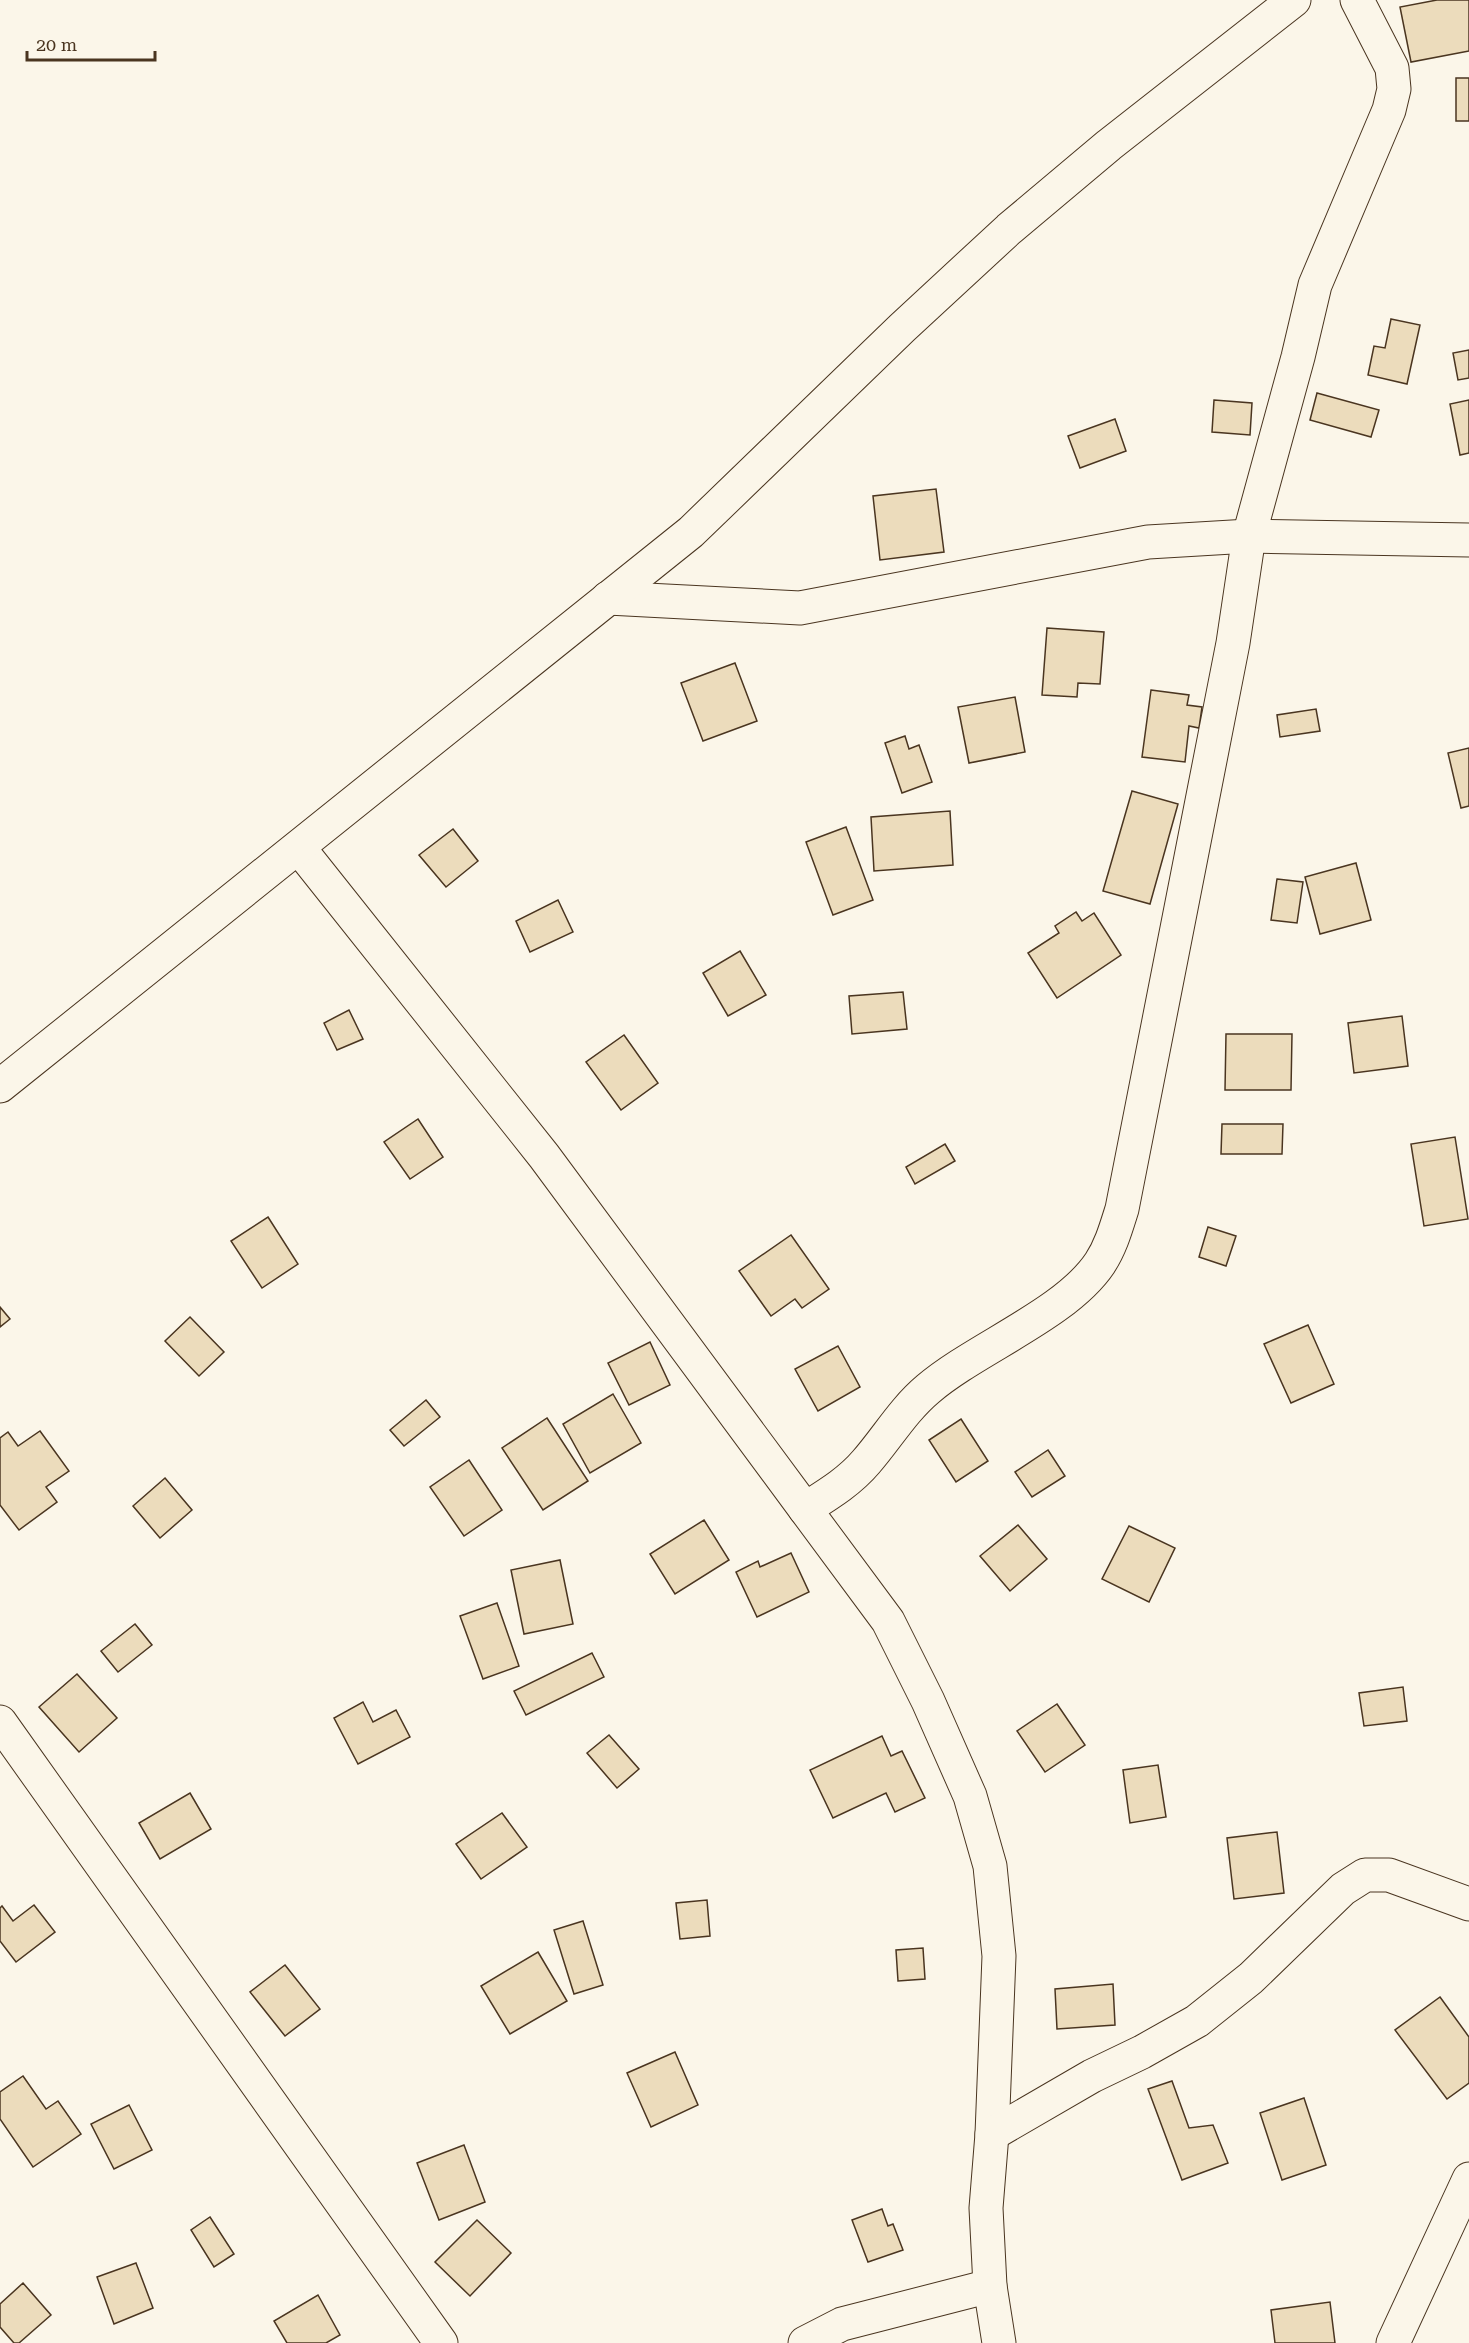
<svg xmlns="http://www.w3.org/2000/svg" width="1469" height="2343" viewBox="0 0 1469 2343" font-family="'Roboto Serif',serif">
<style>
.building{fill:#ecdcbc;stroke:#4a3520;stroke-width:1.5}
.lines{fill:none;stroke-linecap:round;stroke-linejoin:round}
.minor-casing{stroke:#4a3520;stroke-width:35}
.minor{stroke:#fbf6e9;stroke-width:33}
</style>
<rect width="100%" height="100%" fill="#fbf6e9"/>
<g class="building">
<path d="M1437,0H1469V51L1411,62L1400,7Z"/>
<rect x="1456" y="78" width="13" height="43"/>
<path d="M1391,319L1420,325L1407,384L1368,375L1374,346L1385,348Z"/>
<path d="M1469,350V378L1458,380L1453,353Z"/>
<path d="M1317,393L1379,410L1371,437L1310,420Z"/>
<path d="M1214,400L1252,403L1250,435L1212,432Z"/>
<path d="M1469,400V453L1460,455L1450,404Z"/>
<path d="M1115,419L1126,451L1080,468L1068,436Z"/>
<path d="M936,489L944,552L880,560L873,496Z"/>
<path d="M1047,628L1104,632L1100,684L1078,683L1077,697L1042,695Z"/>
<path d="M735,663L757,721L703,741L681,683Z"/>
<path d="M1151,690L1189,695L1187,705L1202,707L1199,728L1189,726L1185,762L1142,757Z"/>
<path d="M1015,697L1025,752L969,763L958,707Z"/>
<path d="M1316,709L1320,731L1280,737L1277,715Z"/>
<path d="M905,736L909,749L919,745L932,782L902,793L885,743Z"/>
<path d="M1469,748V806L1461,808L1448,753Z"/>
<path d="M1132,791L1178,804L1150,904L1103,891Z"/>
<path d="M950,811L953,865L874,871L871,817Z"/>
<path d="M846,827L873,900L833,915L806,842Z"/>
<path d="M453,829L478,861L446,887L419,855Z"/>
<path d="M1356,863L1371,920L1320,934L1305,877Z"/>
<path d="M1277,879L1303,882L1297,923L1271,920Z"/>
<path d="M558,900L573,932L530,952L516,921Z"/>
<path d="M1076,912L1082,921L1094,913L1121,955L1057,998L1028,953L1059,933L1055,926Z"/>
<path d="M740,951L766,995L728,1016L703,973Z"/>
<path d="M903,992L907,1029L852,1034L849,996Z"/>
<path d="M349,1010L363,1039L337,1050L324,1023Z"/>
<path d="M1402,1016L1408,1066L1354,1073L1348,1023Z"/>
<path d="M1226,1034H1292L1291,1090H1225Z"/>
<path d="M624,1035L658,1083L621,1110L586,1062Z"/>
<path d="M418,1119L443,1157L410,1179L384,1142Z"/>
<path d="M1222,1124H1283L1282,1154H1221Z"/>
<path d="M1455,1137L1468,1219L1424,1226L1411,1144Z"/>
<path d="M945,1144L955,1161L915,1184L906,1167Z"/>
<path d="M268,1217L298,1264L262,1288L231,1241Z"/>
<path d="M1208,1227L1236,1236L1226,1266L1199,1257Z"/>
<path d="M791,1235L829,1289L802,1308L795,1299L771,1316L739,1271Z"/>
<path d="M0,1307L10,1319L0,1327Z"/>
<path d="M190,1317L224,1352L199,1376L165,1341Z"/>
<path d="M1308,1325L1334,1384L1291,1403L1264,1344Z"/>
<path d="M650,1342L670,1385L629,1405L608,1363Z"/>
<path d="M838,1346L860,1387L818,1411L795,1369Z"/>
<path d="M613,1394L641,1443L590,1473L563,1424Z"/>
<path d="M426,1400L440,1417L404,1446L390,1430Z"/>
<path d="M547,1418L588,1481L543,1510L502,1448Z"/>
<path d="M961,1419L988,1461L956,1482L929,1440Z"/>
<path d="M40,1431L69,1471L46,1487L57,1502L19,1530L0,1505V1438L8,1432L18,1446Z"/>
<path d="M1048,1450L1065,1476L1032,1497L1015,1472Z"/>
<path d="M469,1460L502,1510L464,1536L430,1487Z"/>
<path d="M165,1478L192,1510L160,1538L133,1506Z"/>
<path d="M704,1520L729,1560L675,1594L650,1554Z"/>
<path d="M1018,1525L1047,1559L1010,1591L980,1556Z"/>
<path d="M1129,1526L1175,1548L1149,1602L1102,1579Z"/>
<path d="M791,1553L809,1592L757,1617L736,1572L758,1561L760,1567Z"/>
<path d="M560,1560L573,1624L524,1634L511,1570Z"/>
<path d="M497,1603L519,1666L483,1679L460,1616Z"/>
<path d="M135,1624L152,1645L118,1672L101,1651Z"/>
<path d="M592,1653L604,1677L526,1715L514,1691Z"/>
<path d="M77,1674L117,1718L79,1752L39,1707Z"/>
<path d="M1403,1687L1407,1721L1364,1726L1359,1693Z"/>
<path d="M363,1702L373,1722L396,1710L410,1737L358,1764L334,1718Z"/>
<path d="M1057,1704L1085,1745L1045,1772L1017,1731Z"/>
<path d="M609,1735L639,1769L617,1788L587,1753Z"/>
<path d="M882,1736L891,1756L902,1751L925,1798L895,1812L886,1793L833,1818L810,1770Z"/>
<path d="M1158,1765L1166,1817L1130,1823L1123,1770Z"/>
<path d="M190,1793L211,1829L160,1859L139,1823Z"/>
<path d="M502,1813L527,1847L481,1879L456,1844Z"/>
<path d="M1277,1832L1284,1893L1234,1899L1227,1838Z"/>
<path d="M707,1900L710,1936L680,1939L676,1903Z"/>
<path d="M34,1905L55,1932L16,1962L0,1941V1908L2,1906L13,1921Z"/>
<path d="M583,1921L603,1985L574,1994L554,1930Z"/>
<path d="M923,1948L925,1979L898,1981L896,1950Z"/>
<path d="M538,1952L567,2001L510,2034L481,1986Z"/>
<path d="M285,1965L320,2009L285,2036L250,1992Z"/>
<path d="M1113,1984L1115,2025L1057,2029L1055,1989Z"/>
<path d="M1440,1997L1469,2037V2083L1447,2099L1395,2030Z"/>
<path d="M675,2052L698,2105L651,2127L627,2073Z"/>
<path d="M23,2076L46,2109L58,2101L81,2134L33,2167L0,2119V2092Z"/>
<path d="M1172,2081L1189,2128L1213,2125L1228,2163L1182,2180L1148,2089Z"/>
<path d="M1304,2098L1326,2165L1282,2180L1260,2113Z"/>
<path d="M129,2105L152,2150L114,2169L91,2124Z"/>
<path d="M464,2145L485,2202L439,2220L417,2163Z"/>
<path d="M882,2209L888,2226L893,2224L903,2250L868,2262L852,2220Z"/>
<path d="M210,2217L234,2254L214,2267L191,2230Z"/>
<path d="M477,2220L511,2253L470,2296L435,2262Z"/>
<path d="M136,2263L153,2308L114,2324L97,2277Z"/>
<path d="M23,2283L51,2315L19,2343H14L0,2327V2304Z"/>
<path d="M318,2295L340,2335L326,2343H287L274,2321Z"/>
<path d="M1330,2302L1335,2343H1275L1271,2310Z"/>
</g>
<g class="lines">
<g class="minor-casing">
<g id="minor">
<path d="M608,598L800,608L1148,542L1249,536L1469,540"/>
<path d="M299,848L544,1156L805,1509L888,1621L928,1701L970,1796L990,1866L999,1956L992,2134L986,2208L990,2286L999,2343"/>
<path d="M0,1086L691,532L902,328L1009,229L1109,145L1294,0"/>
<path d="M805,1509C827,1495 849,1482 866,1462C887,1438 903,1410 928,1389C976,1348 1066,1314 1100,1263C1111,1246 1116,1228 1122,1209L1233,643L1249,536L1298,357L1315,285L1389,110L1394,89L1392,68L1357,0"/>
<path d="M0,1722L441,2343"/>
<path d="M992,2134L1092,2076L1142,2052L1197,2021L1251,1978L1343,1889L1365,1875H1389L1469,1904"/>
<path d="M805,2343L842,2324L990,2286"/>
<path d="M1393,2343L1469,2179"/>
</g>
</g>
<use href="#minor" class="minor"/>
</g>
<path d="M27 51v9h128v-9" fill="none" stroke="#4a3520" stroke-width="3"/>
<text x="36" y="51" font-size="18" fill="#4a3520" stroke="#fbf6e9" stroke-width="4.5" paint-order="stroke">20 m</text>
</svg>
